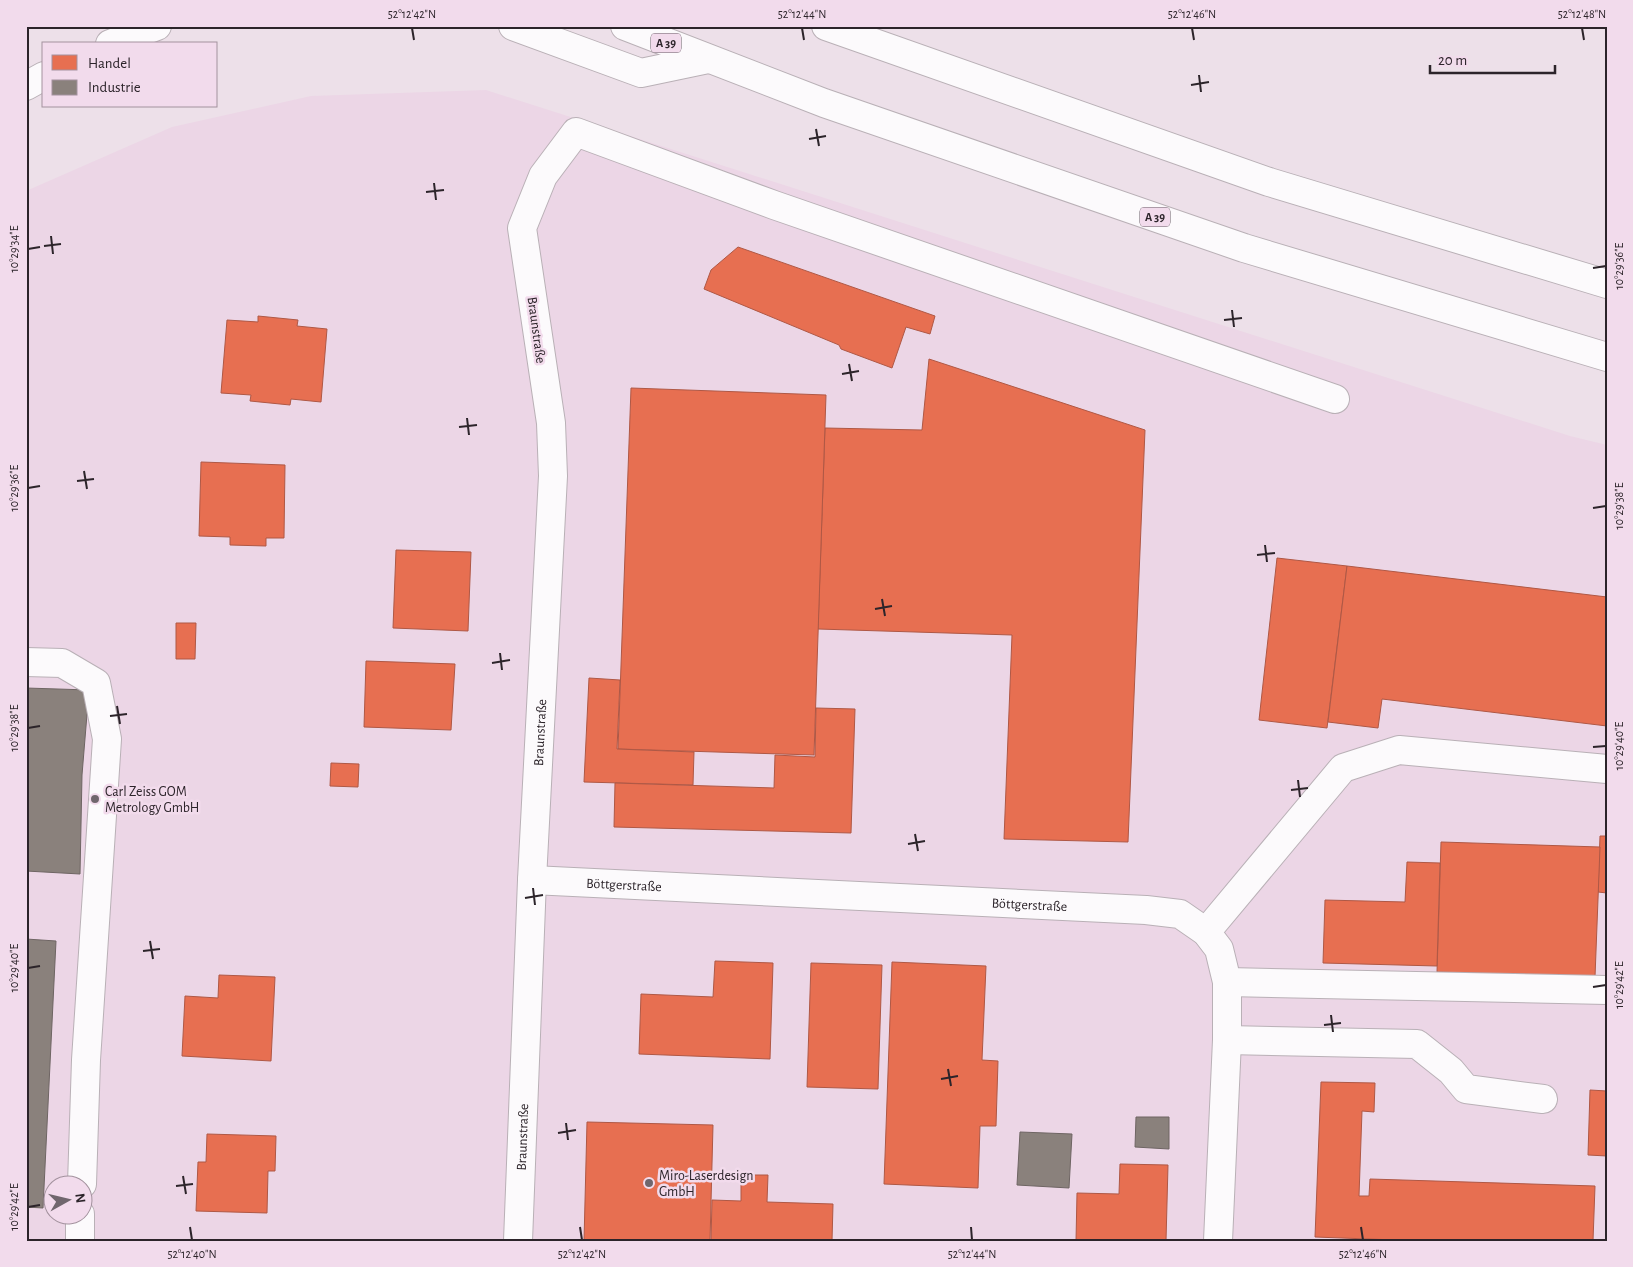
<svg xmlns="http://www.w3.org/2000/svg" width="1633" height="1267" viewBox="0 0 1633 1267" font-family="'Alegreya Sans',sans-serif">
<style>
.built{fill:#ecd6e6;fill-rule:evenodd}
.shops{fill:#e76f51;stroke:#af5845}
.industry{fill:#8a817c;stroke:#6e6563}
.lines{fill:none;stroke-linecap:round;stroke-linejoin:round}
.minor-casing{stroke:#b9b0b6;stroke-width:30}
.highway-casing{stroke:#b9b0b6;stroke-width:30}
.minor{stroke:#fcfafc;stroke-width:28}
.highway{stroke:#fcfafc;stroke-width:28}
.ticks{fill:none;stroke:#2c242a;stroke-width:2}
.poi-dot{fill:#70666d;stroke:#f2dbec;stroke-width:2}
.labels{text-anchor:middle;stroke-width:5;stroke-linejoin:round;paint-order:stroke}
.shield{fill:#f2dbec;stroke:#675b64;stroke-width:1}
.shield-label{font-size:12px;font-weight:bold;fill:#2c242a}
.street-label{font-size:14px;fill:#2c242a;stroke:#f2dbec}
.poi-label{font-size:14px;fill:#2c242a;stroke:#f2dbec;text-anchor:start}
.neatline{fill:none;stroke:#2c242a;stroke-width:2}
.ticks-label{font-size:12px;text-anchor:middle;fill:#2c242a}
</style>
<rect width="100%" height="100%" fill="#ede0e9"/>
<path class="built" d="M486,90L1570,436L1607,445V1241H26V191L172,127L311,96ZM52,1184H82V1214H52Z"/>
<g class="shops">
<path d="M738,247L935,316L930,334L906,327L892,368L841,349L839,345L704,289L711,270Z"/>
<path d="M258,316L298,320L297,326L327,329L321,402L291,399L290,405L250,401L251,395L221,393L227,320L258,322Z"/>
<path d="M929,359L1145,430L1128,842L1004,839L1012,635L818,629L825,428L922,430Z"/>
<path d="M631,388L826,395L814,755L618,749Z"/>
<path d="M201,462L285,465L284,538H266V546L230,545V537L199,536Z"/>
<path d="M396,550L471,552L468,631L393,628Z"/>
<path d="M1277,558L1347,566L1327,728L1259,720Z"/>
<path d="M1347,566L1607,597V726L1382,699L1378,728L1328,722Z"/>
<path d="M176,623H196L195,659H176Z"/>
<path d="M366,661L455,664L451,730L364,727Z"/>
<path d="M589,678L620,680L617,749L694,752L693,785L584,782Z"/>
<path d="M816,708L855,709L851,833L614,827L615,783L774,788L775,755L815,757Z"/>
<path d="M331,763L359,764L358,787L330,786Z"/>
<path d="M1600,836H1607V893L1598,892Z"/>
<path d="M1441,842L1600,847L1595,977L1437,972Z"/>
<path d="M1407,862L1440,863L1437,966L1323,963L1325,900L1405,902Z"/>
<path d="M715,961L773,963L770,1059L639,1054L641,994L713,997Z"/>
<path d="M892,962L986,966L982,1060L998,1061L996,1126H980L978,1188L884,1184Z"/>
<path d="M811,963L882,965L878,1089L807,1087Z"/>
<path d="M219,975L275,977L271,1061L182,1056L185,996L218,998Z"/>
<path d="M1321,1082L1375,1083L1374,1112L1362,1111L1359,1196H1369L1370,1179L1595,1186L1593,1241H1422L1315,1237Z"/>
<path d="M1590,1090L1607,1091V1156L1588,1155Z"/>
<path d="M587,1122L713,1125L710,1241H584Z"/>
<path d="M207,1134L276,1136L275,1171H268L267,1213L196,1211L198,1162H206Z"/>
<path d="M1120,1164L1168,1165L1166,1241H1076L1077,1193L1119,1194Z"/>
<path d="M741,1175H768L767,1202L833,1204L832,1241H711L712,1200L741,1201Z"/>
</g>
<g class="industry">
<path d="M26,688L89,690L82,775L80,874L26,871Z"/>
<path d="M26,939L56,941L43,1208L26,1207Z"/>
<path d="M1136,1117H1169V1149L1135,1147Z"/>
<path d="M1020,1132L1072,1134L1069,1188L1017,1185Z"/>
</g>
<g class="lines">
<g class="minor-casing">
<g id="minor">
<path d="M26,662L62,663L96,683L107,739L86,1060L82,1184"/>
<path id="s1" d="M532,880L1146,910L1180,914L1206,932L1219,949L1227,982V1040L1218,1241"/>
<path d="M1206,932L1343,768L1399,750L1607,769"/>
<path d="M1227,982L1607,990"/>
<path d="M1227,1040L1417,1044L1451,1071L1466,1089L1543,1099"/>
<path d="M80,1241V1214"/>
<path id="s2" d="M518,1241L532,880L553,476L551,423L522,228L543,176L576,132L774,205L1335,399"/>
</g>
</g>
<g class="highway-casing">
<g id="highway">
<path d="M513,26L641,73L708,59"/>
<path d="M625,26L824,103L1244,248L1607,357"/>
<path d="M826,26L1269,182L1607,284"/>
<path d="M110,44L157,26"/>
<path d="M26,86L44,76"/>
</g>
</g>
<use href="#minor" class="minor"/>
<use href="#highway" class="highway"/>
</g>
<path class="ticks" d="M412,28L414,40M802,28L804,40M1192,28L1194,40M1582,28L1584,40M1199,75L1201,92M1191,85L1209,82M816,129L819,146M809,139L826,136M434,183L436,200M426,192L444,190M51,236L53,254M44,246L61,244M28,249L40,247M1593,268L1606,266M1232,310L1234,327M1224,320L1242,318M849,364L852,381M842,374L859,371M467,418L469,435M459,427L477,425M84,471L87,489M77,481L94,479M28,488L40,486M1593,508L1606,506M1265,545L1267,562M1257,555L1275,553M882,599L885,616M875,609L892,606M500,653L502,670M492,663L510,660M117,706L120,724M110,716L127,714M28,728L40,726M1593,747L1606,746M1298,780L1300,797M1291,790L1308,788M915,834L918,851M908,844L925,841M533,888L535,905M525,898L543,895M150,941L153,959M143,951L160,949M28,968L40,966M1593,987L1606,985M1331,1015L1333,1032M1324,1025L1341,1023M948,1069L951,1086M941,1079L958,1076M566,1123L568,1140M558,1133L576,1130M183,1176L186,1194M176,1186L193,1184M28,1207L40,1205M190,1227L192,1240M580,1227L582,1240M971,1227L972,1240M1361,1227L1363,1240"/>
<g class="poi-dot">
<circle cx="95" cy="799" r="5"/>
<circle cx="649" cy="1183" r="5"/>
</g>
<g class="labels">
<g class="shield">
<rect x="651" y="33.5" width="30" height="19" rx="4"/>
<rect x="1140" y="207.5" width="30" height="19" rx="4"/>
</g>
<g class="shield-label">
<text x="666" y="47">A 39</text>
<text x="1155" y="221">A 39</text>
</g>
<g class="street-label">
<text transform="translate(537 330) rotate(82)" y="5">Braunstraße</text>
<text dy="5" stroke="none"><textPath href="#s2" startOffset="509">Braunstraße</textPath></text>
<text dy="5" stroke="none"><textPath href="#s1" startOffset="92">Böttgerstraße</textPath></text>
<text dy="5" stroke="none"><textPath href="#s1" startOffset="498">Böttgerstraße</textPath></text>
<text dy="5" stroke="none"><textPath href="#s2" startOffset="104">Braunstraße</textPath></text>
</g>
<g class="poi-label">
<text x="105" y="796">Carl Zeiss GOM<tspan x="105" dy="16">Metrology GmbH</tspan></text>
<text x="659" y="1180">Miro-Laserdesign<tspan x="659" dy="16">GmbH</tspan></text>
</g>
</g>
<rect width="1633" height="1267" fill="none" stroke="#f2dbec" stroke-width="55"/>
<rect x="42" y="42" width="175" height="65" fill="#f2dbec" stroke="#a3929e"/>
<rect x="52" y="55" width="25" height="15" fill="#e76f51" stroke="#a3929e"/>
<text x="88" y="68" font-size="15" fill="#2c242a">Handel</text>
<rect x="52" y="80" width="25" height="15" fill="#8a817c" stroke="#a3929e"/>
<text x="88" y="92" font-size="15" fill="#2c242a">Industrie</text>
<g transform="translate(68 1200) rotate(82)"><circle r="24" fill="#f2dbec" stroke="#a3929e"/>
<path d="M0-4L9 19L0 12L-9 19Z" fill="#70666d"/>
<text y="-8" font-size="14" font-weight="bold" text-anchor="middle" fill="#2c242a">N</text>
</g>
<path d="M1430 65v8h125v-8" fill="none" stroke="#2c242a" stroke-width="2.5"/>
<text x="1438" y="65" font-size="15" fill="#2c242a" stroke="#f2dbec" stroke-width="4" paint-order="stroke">20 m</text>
<rect x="28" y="28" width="1578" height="1212" class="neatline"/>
<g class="ticks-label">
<text x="412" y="18">52°12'42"N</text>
<text x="802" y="18">52°12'44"N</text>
<text x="1192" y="18">52°12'46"N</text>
<text x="1582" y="18">52°12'48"N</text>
<text transform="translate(14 249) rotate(-90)" y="4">10°29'34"E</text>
<text transform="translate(1619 266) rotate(-90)" y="4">10°29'36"E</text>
<text transform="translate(14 488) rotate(-90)" y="4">10°29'36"E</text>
<text transform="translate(1619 506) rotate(-90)" y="4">10°29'38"E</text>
<text transform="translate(14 728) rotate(-90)" y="4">10°29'38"E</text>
<text transform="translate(1619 746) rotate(-90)" y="4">10°29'40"E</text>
<text transform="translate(14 968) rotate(-90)" y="4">10°29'40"E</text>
<text transform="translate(1619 985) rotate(-90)" y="4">10°29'42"E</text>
<text transform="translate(14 1207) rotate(-90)" y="4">10°29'42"E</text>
<text x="192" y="1258">52°12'40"N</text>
<text x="582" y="1258">52°12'42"N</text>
<text x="972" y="1258">52°12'44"N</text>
<text x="1363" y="1258">52°12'46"N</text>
</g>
</svg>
